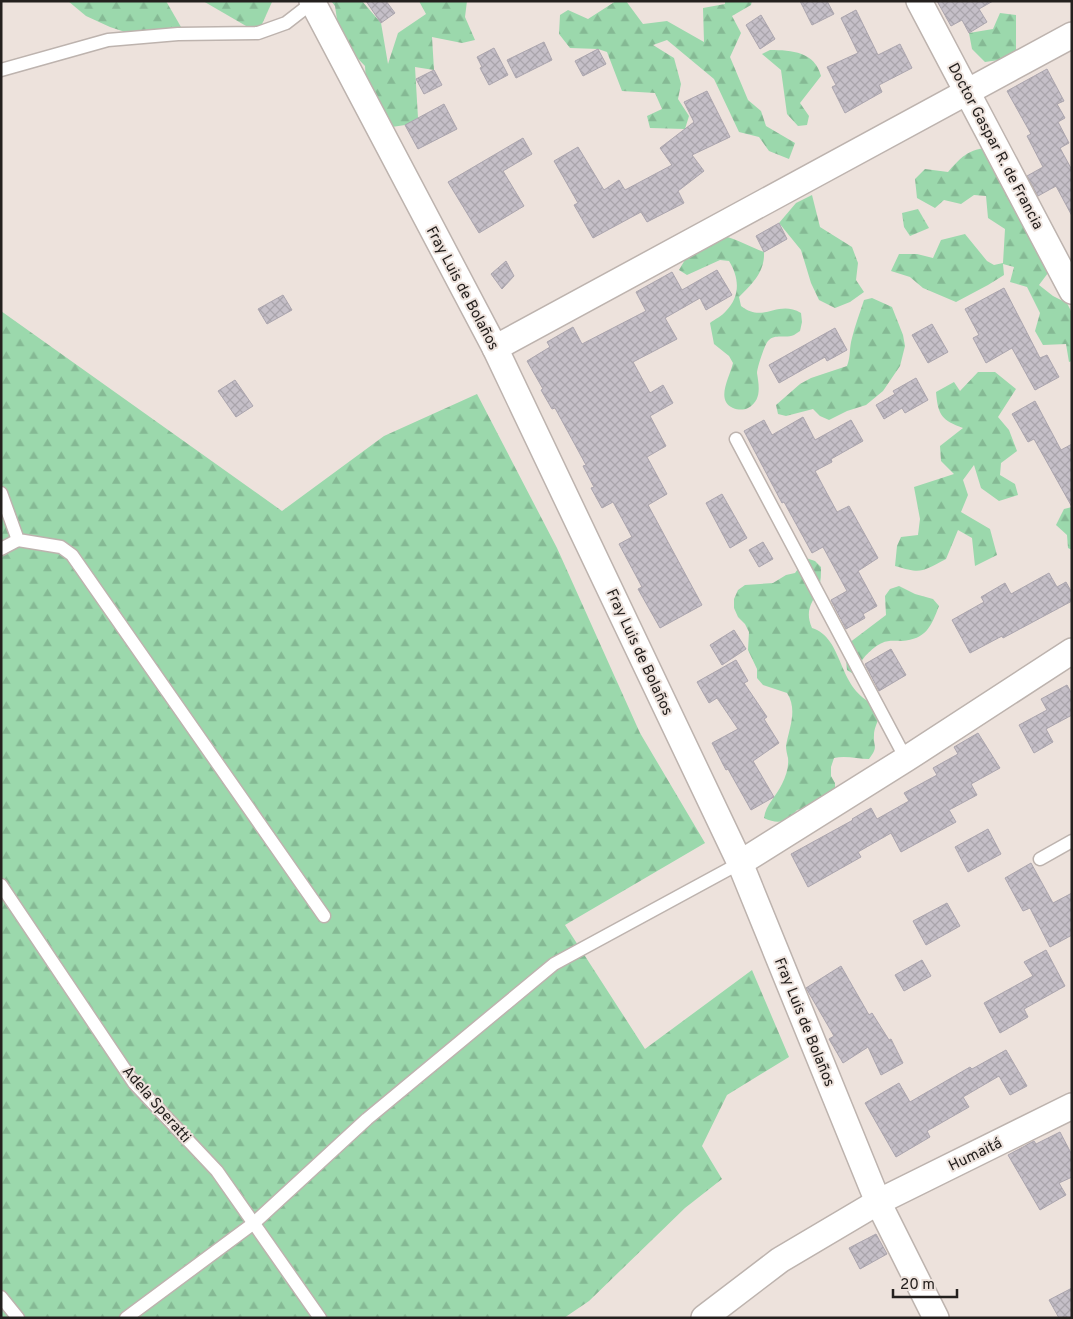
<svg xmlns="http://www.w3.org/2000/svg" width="1073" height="1319" viewBox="0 0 1073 1319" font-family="Overpass,sans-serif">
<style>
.forest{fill:url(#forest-firs)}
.building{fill:url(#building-cross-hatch);stroke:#aba5ae}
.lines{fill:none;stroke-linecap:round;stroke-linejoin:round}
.service-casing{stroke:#bdb3ae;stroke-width:15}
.minor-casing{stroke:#bdb3ae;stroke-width:28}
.service{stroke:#fff;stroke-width:12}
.minor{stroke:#fff;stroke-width:25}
.labels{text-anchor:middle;stroke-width:4;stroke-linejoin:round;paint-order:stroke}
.street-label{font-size:15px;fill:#24201e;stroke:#ede2dc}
</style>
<defs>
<pattern id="forest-firs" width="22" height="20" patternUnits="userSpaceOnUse" patternTransform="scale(1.25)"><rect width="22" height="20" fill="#9bd8ac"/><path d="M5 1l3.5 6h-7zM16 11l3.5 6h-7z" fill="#85b994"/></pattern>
<pattern id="building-cross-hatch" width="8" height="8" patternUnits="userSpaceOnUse" patternTransform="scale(1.25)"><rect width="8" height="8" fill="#c5bfc8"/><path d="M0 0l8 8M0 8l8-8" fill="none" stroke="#a9a4ab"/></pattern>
</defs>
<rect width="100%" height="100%" fill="#ede2dc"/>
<g class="forest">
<path d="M68,1H166L181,27L143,38L110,27L86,16Z"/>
<path d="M203,1H272V2L258,33Z"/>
<path d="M331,1H362L381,23L388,64L398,33L426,14L419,1H467L465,17L475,40L462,43L432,37L434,70L415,67L418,118L405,125L392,127L367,101L365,66L340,40L335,6Z"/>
<path d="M616,1H626L643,24L667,21L704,42L703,8L725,4V1H752L751,5L732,16L741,33L730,57L748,100L761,111L766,126L795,143L789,159L769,151L759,137L739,132L714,79L667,40L653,45L674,58L681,84L678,99L689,116L685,129L650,128L647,116L662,109L655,93L622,91L607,52L598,49L570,48L559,34L560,15L568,10L588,19Z"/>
<path d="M1000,13L1016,15V52L999,60L985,62L972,49L969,33L993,29Z"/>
<path d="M770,50C792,50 815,52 821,76L800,103L809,116L807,125L798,126L787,114L781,70L762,54Z"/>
<path d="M1000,146L1051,269L1039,285L1053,296L1067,303L1072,313V361L1069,362L1066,344L1043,345L1035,331L1040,313L1027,287L1010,282L1014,267L1003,264L1004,275L988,285L956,302L923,288L910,277L891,271L899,254H917L933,258L941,240L965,234L987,261L994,265L1003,263L1005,229L988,218L986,196L974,195L961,204L944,200L935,208L917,198L915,179L925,169L948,172C967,150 972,149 1000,146Z"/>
<path d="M812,195L820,227L852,247L858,263L856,280L864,292L850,302L835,308L819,300L811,283L801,250L779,223L796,203Z"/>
<path d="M918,209L929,228L910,236L904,227L902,213Z"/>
<path d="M723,236C737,239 750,247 764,252C765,272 752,284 739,297L741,306C764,324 777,299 801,313L802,322L800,331C798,332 796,334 794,335C786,339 775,333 768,341C765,344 757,368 757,373C759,386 762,400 748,408C744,410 738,410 733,408C715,400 730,377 733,363L729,356L714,344L710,323C715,319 722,316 726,311C741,296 739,277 729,261L720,260L687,275L679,270L689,253Z"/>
<path d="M872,298L892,307L903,335L905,346L900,366L883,391L866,405L847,411L829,420L820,416L813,409L786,416L778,414L776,405L800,384L811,378L847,366C851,356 849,348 852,338C855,325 860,313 864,300Z"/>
<path d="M1,311L282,511L384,436L477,394L557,548L640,733L705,843L565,925L645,1049L752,970L789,1057L727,1095L702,1146L722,1179L685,1208L589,1301L564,1318H1Z"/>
<path d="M978,372H995L1016,389L998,417L1009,430L1017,451L1001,463L1000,475L1015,484L1018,495L999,501L981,488L974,465L963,480L968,495L961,512L990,529L997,555L975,566L972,538L958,530L946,559C921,572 922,574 895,566L897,546L901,537L918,535L920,519L914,487L954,474L941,461L940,446L963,428C942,420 938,416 936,392L954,382L960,391Z"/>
<path d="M1072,507V550L1068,548L1067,535L1056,525L1064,509Z"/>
<path d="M806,558L815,561L821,567C821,574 821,581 819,587C813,603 804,609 812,628C844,638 837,687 872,703L879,718C877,723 874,729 874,735C873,747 879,746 869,759C857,759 846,755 834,758L831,767V776L835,783V792L825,805L797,810C787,822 779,825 764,818C766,804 776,797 782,784C786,776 789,767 788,758C787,754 786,750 786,746C789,728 798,710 787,693L763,685L757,678V669L748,650L749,632L745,624L738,617L734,608V599L738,590L745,585L773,583L786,575L795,573Z"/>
<path d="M899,586L915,594L933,599L939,606C931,627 926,639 902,641C895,641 888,640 882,643C876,645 864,656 862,661C860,667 859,670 855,675L847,670L845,650L849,643L886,615L885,596L890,589Z"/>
</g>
<g class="building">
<path d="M366,1H386L395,13L381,23Z"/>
<path d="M800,1H827L834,14L812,25Z"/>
<path d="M937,1H993L979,9L987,22L969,33L962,20L951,26Z"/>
<path d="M856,10L878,55L900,44L912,68L879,85L882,92L845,113L832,87L836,85L827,67L858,53L841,18Z"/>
<path d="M761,15L775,39L760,49L746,25Z"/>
<path d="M544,42L552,60L516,78L507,60Z"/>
<path d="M494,48L508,75L489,85L480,68L482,67L477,57Z"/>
<path d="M598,49L606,64L583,76L575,61Z"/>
<path d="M1047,69L1064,101L1057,104L1065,118L1058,122L1069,143L1060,148L1072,170V216L1056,186L1038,196L1027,176L1043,167L1027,136L1031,134L1007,91Z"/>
<path d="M434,70L442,85L424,94L416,79Z"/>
<path d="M707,91L730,137L692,155L704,171L678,191L684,203L647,222L641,212L593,238L574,205L578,203L554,161L578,147L604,190L619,180L625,190L672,165L660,148L694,122L684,102Z"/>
<path d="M444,104L457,129L418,149L405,125Z"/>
<path d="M523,138L532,154L503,171L524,206L479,233L448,182Z"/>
<path d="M779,223L787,239L764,252L756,236Z"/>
<path d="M506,261L514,276L502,289L491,274Z"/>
<path d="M717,270L732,295L706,310L700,298L665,318L677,339L633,362L650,393L663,385L673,403L650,416L666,446L647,457L667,494L648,505L702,605L660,628L638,589L642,587L619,544L632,537L613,502L602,508L591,488L594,487L583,466L586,465L555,408L552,409L541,390L543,389L527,361L550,347L547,342L573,327L582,344L646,311L636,292L672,272L682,290Z"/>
<path d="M1004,288L1040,358L1047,355L1059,377L1035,390L1012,348L986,363L973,338L979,335L965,309Z"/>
<path d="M283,295L292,310L267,324L258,309Z"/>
<path d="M932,324L948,352L928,363L912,335Z"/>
<path d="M835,328L847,350L827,361L825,357L779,383L769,365Z"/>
<path d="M916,378L928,400L905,413L902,408L884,419L876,405L895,394L893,391Z"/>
<path d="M235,380L253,406L236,417L218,391Z"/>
<path d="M1035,401L1061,450L1072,444V507L1034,439L1028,442L1012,414Z"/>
<path d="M803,417L815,440L851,420L863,441L831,459L832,462L815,471L837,512L849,506L878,558L858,571L877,606L863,614L865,618L846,629L831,600L847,591L823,547L812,553L784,502L782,503L744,431L764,420L772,435Z"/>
<path d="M722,494L747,538L730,548L706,503Z"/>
<path d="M763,542L773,559L759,567L749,550Z"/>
<path d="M1049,573L1057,587L1066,582L1072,593V601L1003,638L1002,636L970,653L952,620L984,602L981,597L1005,583L1011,594Z"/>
<path d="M734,630L746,649L722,665L710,645Z"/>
<path d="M891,649L906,675L879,691L865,664Z"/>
<path d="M736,660L748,681L744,683L767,717L764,719L779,743L753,761L774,797L751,810L728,769L726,770L712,743L738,729L717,698L709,703L697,682Z"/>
<path d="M1067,685L1072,694V715L1046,729L1053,742L1034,753L1019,725L1047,710L1041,699Z"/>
<path d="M978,733L1000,768L971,784L977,795L949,810L956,822L901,852L891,833L858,852L861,857L808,887L791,854L853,820L852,819L871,808L877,819L909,801L904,793L937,775L933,768L958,754L954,747Z"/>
<path d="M988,829L1001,854L968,872L955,847Z"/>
<path d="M1031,863L1053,903L1072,893V935L1050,947L1030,908L1023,911L1005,878Z"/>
<path d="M947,903L960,926L926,945L913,921Z"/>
<path d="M1046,950L1065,986L1024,1009L1028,1017L1000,1033L984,1003L1033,976L1024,962Z"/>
<path d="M922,960L931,976L904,991L895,975Z"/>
<path d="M841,966L869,1015L872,1013L889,1040L891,1039L903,1063L881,1075L868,1047L843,1063L829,1039L834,1036L806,988Z"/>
<path d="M1006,1050L1027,1086L1010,1095L999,1076L963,1097L969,1107L927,1131L930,1137L896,1157L865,1103L899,1083L910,1102L970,1067L972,1069Z"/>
<path d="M1060,1132L1072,1155V1177L1059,1183L1066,1195L1040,1210L1008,1155L1034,1141L1036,1144Z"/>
<path d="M876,1234L887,1254L860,1269L849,1248Z"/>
<path d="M1072,1288V1318H1059L1049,1300Z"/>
</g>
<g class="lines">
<g class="service-casing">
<g id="service">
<path d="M1,70L108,40L178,34L258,33L286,23L313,2"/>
<path d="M736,439L906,759"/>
<path d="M1,493L18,540L61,547L72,555L324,916"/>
<path d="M1,549L18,540"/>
<path d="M1040,859L1072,841"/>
<path d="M1,885L134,1083L217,1171L320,1318"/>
<path d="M1,1297L18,1318"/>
<path d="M126,1318L254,1223L367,1119L554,964L740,863"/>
</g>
</g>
<g class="minor-casing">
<g id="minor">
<path d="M312,1L495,348L740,863L878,1202L936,1318"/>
<path d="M919,1L1072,291"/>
<path d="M495,348L1072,35"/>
<path d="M740,863L906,759L1072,651"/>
<path d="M704,1318L780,1260L878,1202L1072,1106"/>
</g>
</g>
<use href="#service" class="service"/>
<use href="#minor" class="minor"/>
</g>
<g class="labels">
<g class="street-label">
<text transform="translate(996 146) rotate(62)" y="5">Doctor Gaspar R. de Francia</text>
<text transform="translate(463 288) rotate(62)" y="5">Fray Luis de Bolaños</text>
<text transform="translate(640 652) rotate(65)" y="5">Fray Luis de Bolaños</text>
<text transform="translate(805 1022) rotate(68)" y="5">Fray Luis de Bolaños</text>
<text transform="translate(157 1104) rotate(49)" y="5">Adela Speratti</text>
<text transform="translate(975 1154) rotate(-26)" y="5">Humaitá</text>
</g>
</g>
<rect width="1073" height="1319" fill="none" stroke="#24201e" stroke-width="5"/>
<path d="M893 1289v8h64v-8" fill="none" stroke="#24201e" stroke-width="2.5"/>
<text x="900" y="1289" font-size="15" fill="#24201e" stroke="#ede2dc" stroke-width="4" paint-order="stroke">20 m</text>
</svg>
